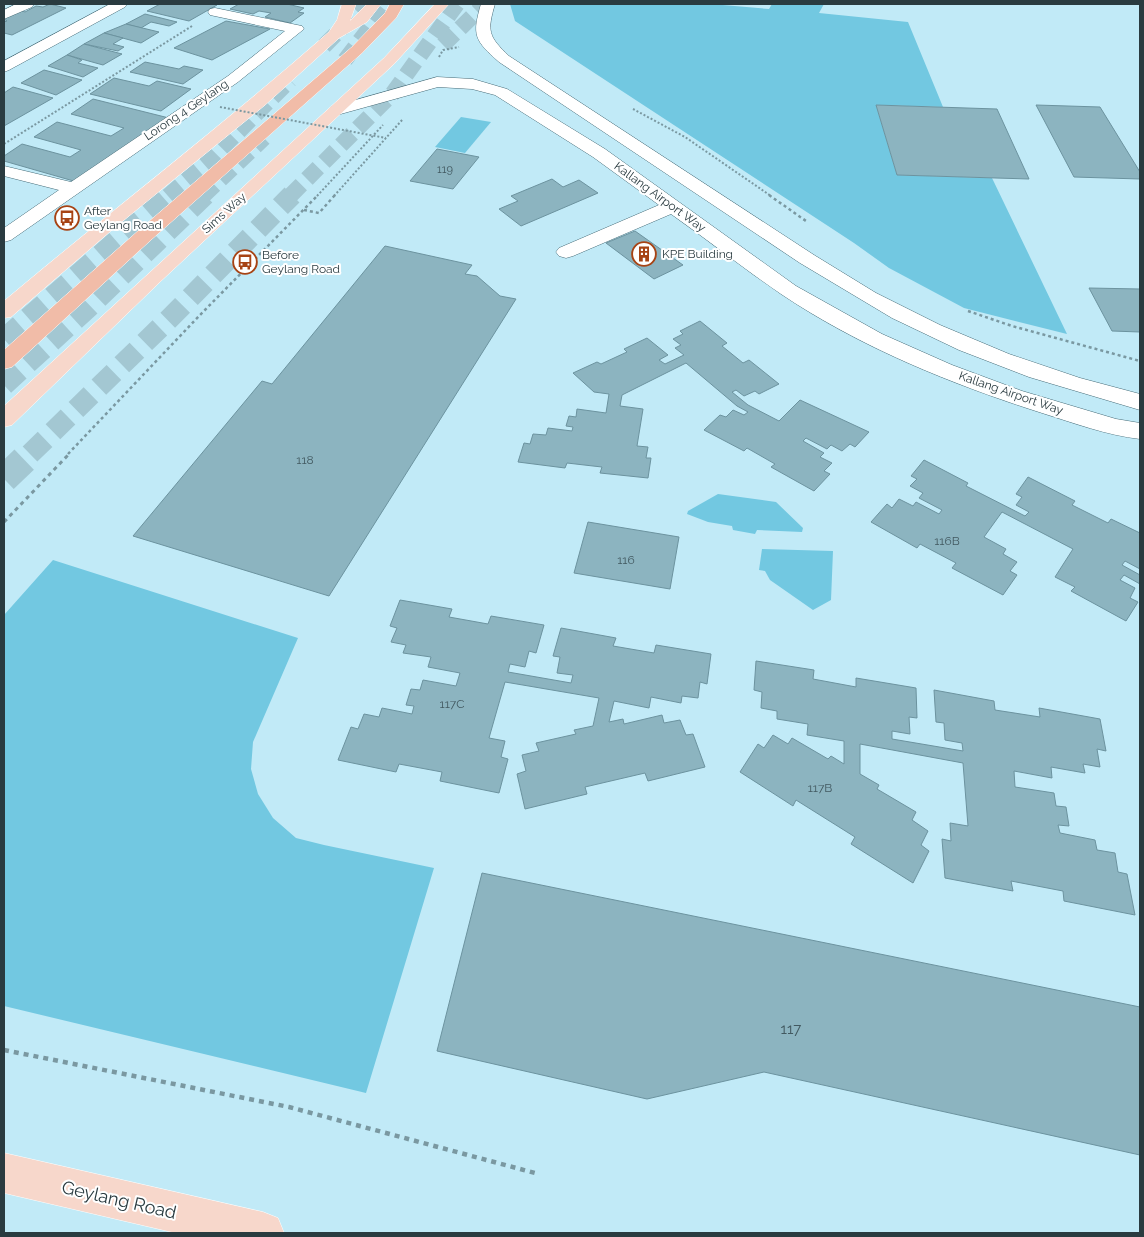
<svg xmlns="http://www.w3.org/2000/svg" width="1144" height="1237" viewBox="0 0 1144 1237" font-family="Raleway,sans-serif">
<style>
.green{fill:#72c8e1}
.building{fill:#8cb4c0;stroke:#6c939f}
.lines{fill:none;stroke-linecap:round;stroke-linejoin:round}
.highway-tunnel-far2{stroke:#a3c7d2;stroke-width:16;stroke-dasharray:16 8;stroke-linecap:butt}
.highway-tunnel-far1{stroke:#a3c7d2;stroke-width:21;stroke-dasharray:21 11;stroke-linecap:butt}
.highway-tunnel{stroke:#a3c7d2;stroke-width:28;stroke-dasharray:28 14;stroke-linecap:butt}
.minor-casing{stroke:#476c78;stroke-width:1}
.major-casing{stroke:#fff;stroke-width:1}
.highway-casing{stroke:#fff;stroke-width:1}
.path-far3{stroke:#7a98a1;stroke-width:2;stroke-dasharray:2 2;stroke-linecap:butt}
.path-far2{stroke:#7a98a1;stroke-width:2.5;stroke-dasharray:3 3;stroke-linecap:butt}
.path-far1{stroke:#7a98a1;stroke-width:3;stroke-dasharray:4 4;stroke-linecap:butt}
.path{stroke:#7a98a1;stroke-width:4.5;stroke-dasharray:5 5;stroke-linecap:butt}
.minor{fill:#fff;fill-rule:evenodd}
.major{fill:#f7d7cb;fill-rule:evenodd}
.highway{fill:#f1bca8;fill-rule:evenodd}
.path-bridge{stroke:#7a98a1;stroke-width:2;stroke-dasharray:2 2;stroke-linecap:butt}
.labels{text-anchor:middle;stroke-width:4;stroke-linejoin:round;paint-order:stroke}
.far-number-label{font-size:11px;fill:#425960}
.far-street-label{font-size:12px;fill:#2a3b40;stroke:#fff}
.far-poi-label{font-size:12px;fill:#2a3b40;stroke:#fff;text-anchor:start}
.number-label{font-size:12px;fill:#425960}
.near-number-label{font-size:15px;fill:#425960}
.near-street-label{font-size:18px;fill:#2a3b40;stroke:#fff}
</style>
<rect width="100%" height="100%" fill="#c1eaf7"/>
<g class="green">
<path d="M510,4H711L769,9L772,4H824L819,13L908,22L943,107L876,105L897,175L992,178L1067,334L964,308L889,268L854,243L515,21Z"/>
<path d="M461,117L491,122L465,153L435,147Z"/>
<path d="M718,494L776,502L803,528L802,532L757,530L755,534L733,530L732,526L708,522L687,514L688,511Z"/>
<path d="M762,549L833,551L831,600L813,610L770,580L765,571L759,570Z"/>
<path d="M53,560L298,638L253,742L251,769L258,794L273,818L296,838L324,845L434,868L366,1093L4,1006V615Z"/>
</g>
<g class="building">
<path d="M50,4L66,8L12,35L4,33V22L7,21L4,19L20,10L25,12L36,6L43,7Z"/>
<path d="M160,4H212L217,5L189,21L147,11Z"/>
<path d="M239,4H287L304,8L298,12L304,13L290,23L265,17L271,13L259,11L253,14L230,9Z"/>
<path d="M145,14L177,22L169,26L151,22L141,28L126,24Z"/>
<path d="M226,21L270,29L212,60L174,48Z"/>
<path d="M126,24L159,32L141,43L104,33Z"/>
<path d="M104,33L123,38L113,44L124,47L118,51L84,44Z"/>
<path d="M84,44L122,54L103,65L67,55Z"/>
<path d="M67,55L82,60L78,63L98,68L83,77L48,66Z"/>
<path d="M145,62L179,69L184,66L203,70L183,84L130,72Z"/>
<path d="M44,70L82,80L56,95L21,83Z"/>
<path d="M114,78L149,86L157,81L191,89L161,111L90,94Z"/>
<path d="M13,87L53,98L4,126V93Z"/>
<path d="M93,99L169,118L77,182L4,161V156L22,144L70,157L81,150L34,137L57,122L111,136L124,128L71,114Z"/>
<path d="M876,105L997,109L1029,179L897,175Z"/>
<path d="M1036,105L1100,107L1140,172V179L1074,177Z"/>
<path d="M437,149L479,157L453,189L410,181Z"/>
<path d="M552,179L563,187L579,180L598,193L521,226L499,209L518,201L511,196Z"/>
<path d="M635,231L683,265L654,279L606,243Z"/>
<path d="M385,246L472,265L465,274L477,276L500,296L516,299L329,596L133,536L262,381L272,384Z"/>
<path d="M1089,288L1140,289V332L1112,331Z"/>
<path d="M700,321L727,343L722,346L743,363L749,360L779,384L759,394L755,391L744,396L736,390L732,392L748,405L779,421L800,400L869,432L855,447L850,444L842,451L831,445L827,449L806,438L803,441L824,453L820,457L832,463L824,471L830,474L814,491L771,467L775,464L747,448L744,451L704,430L720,415L726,417L733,410L744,415L748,412L737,406L686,363L622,395L620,406L643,409L637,446L648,447L646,458H651L648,478L600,473L602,467L593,466L567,463L565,468L518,462L524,443L530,444L533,434L546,435L548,428L572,431L573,427L566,426L569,416L576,417L577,409L606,413L609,394L594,392L573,373L597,362L601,364L627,352L624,349L647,338L668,355L659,360L665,364L684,355L675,348L681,345L673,339L683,334L680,331Z"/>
<path d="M924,460L968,483L966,486L1025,516L1029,512L1016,505L1022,497L1016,494L1028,477L1075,501L1072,505L1108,523L1111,519L1140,533V569L1125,561L1122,565L1140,575V584L1124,575L1120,580L1135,588L1130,598L1138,602L1126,621L1071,591L1075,587L1055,577L1073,549L1002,512L984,537L1006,549L1003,554L1017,562L1010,571L1017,575L1003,595L952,568L956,563L920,544L917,548L871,522L887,504L892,508L899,499L913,506L916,502L939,514L942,510L919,498L923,493L910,486L917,479L911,476Z"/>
<path d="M588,522L679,537L670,589L574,573Z"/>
<path d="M400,600L452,609L449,617L488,624L491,616L544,625L536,653L529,651L525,667L510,664L508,672L571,683L573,675L557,673L560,657L553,656L561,628L616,638L613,646L654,653L656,645L711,654L707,684L700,682L698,698L682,696L681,703L651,697L649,708L614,701L609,722L623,719L624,724L662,715L664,723L680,720L686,735L693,734L705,767L648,781L645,773L585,787L587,794L525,809L517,774L526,771L522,755L539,751L536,743L576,734L574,730L593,726L599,698L505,682L489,738L505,741L501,757L508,759L499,793L440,781L442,772L399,764L396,772L338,760L351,727L358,729L364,714L379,717L382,708L412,714L414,706L406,705L411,689L420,690L423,680L456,686L460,673L428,667L431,657L403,653L406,645L391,642L397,628L390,626Z"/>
<path d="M756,661L814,670L813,679L856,687V678L916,688L917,718L909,717L910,734L892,731V739L963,751L962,743L945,740L944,723L936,722L934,690L994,701L995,710L1040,717L1039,708L1100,719L1106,751L1097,749L1100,767L1083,764L1085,773L1051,767L1052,778L1014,771L1015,787L1054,793L1056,806L1066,807L1069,826L1058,825L1060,833L1095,840L1097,850L1115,853L1118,872L1127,874L1135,915L1064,901L1063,891L1011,881L1013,891L945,878L942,839L951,841L950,823L968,826L963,763L860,744V774L879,785L877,789L916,812L912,820L928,831L921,845L929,851L913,883L851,844L855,837L796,800L793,806L740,772L758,744L764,748L773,735L788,744L792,738L828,759L831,756L844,764V741L807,735L808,724L777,719V711L761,708L762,692L754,690Z"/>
<path d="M482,873L1140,1007V1155L764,1072L647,1099L437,1051Z"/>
</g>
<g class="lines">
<g class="highway-tunnel-far2">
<path d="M443,45L485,4"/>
<path d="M324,46L366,4"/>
<path d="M345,60L388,4"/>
<path d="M168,196L211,159L290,80"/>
<path d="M203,196L264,138"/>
<path d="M290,196L393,93L457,4"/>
</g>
<g class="highway-tunnel-far1">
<path d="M4,339L169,195"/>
<path d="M4,385L89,307L205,195"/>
<path d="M30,454L169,319L292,195"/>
</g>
<path class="highway-tunnel" d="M4,479L31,453"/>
<g class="minor-casing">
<g id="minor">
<path d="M16,4H34L32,7L4,19V10Z"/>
<path d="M110,4H127L125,7L9,70L4,72V61Z"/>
<path d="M481,4H495C487,31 488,36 509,56L814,255L876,293L940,325L1009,354L1080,378L1140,394V410L1029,377L959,350L892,318L800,263L499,62C474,40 472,35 481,4Z"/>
<path d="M215,8L297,25L302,26L304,29L238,82L11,240L4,242V228L59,190L4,176V166L71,182L228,76L285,31L210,15L208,12L210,9Z"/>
<path d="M437,77L473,79L507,89L605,149L796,286L882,334L952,365L1022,391L1116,419L1140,423V439C1106,435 1074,423 1042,413C951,384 860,347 781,294C744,269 708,240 671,214L573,256L566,258L559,256L556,252L559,248L659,205L593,157L495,95L472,89L438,87L337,115L331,113L329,110L331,107Z"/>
</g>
</g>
<g class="major-casing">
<g id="major">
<path d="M342,4H356L350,21L367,4H381L367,22L339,38L265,105L113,229L11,317L4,318V301C111,211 223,125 329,32L337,20Z"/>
<path d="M435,4H449L394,64L161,281L12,425L4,427V406L384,58Z"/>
<path d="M4,1153L263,1212L278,1218L284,1233H176L4,1193Z"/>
</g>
</g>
<g class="highway-casing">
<path id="highway" d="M390,4H404L396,18L362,53L152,239L12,367L4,369V350L138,231L352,47L385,13Z"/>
</g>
<g class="path-far3">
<path d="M439,57L443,50L459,47"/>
<path d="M633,109L685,137L771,196"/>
<path d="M4,144L192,26"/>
<path d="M317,196L383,125"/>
<path d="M334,196L403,119"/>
</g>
<g class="path-far2">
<path d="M769,195L806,221"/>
<path d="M304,210L319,213L335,195"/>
<path d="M968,311L1012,326L1140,361"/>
<path d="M68,454L200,315L318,195"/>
</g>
<path class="path-far1" d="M4,522L70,453"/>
<path class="path" d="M4,1050L289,1107L535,1173"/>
<use href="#minor" class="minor"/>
<use href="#major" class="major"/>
<use href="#highway" class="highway"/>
<path class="path-bridge" d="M220,107L386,138"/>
</g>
<defs>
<g id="bus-ring" transform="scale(1.25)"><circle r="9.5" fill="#fff" stroke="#a74314" stroke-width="1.5"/><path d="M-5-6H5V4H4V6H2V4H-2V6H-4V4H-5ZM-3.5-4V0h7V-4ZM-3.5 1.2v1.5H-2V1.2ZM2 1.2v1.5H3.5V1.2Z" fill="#a74314"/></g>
<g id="building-ring" transform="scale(1.25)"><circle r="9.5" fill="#fff" stroke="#a74314" stroke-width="1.5"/><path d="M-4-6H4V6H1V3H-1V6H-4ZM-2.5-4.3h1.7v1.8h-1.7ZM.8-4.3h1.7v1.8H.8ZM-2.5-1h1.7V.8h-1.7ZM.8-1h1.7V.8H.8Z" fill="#a74314"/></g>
</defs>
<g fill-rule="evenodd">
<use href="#bus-ring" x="67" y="218"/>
<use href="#building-ring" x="644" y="254"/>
<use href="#bus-ring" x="245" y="262"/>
</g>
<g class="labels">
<g class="far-number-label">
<text x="445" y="173">119</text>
</g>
<g class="far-street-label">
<text transform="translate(186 110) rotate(-34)" y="4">Lorong 4 Geylang</text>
<text transform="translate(660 197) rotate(36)" y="4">Kallang Airport Way</text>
<text transform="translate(224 213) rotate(-42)" y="4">Sims Way</text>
<text transform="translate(1011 393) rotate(19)" y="4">Kallang Airport Way</text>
</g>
<g class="far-poi-label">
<text x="84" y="215">After<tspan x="84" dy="14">Geylang Road</tspan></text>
<text x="662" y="258">KPE Building</text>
<text x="262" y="259">Before<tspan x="262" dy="14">Geylang Road</tspan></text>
</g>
<g class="number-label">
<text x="305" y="464">118</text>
<text x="947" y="545">116B</text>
<text x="626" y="564">116</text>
<text x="452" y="708">117C</text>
<text x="820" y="792">117B</text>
</g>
<g class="near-number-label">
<text x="791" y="1034">117</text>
</g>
<g class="near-street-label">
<text transform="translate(119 1200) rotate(13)" y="6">Geylang Road</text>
</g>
</g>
<rect width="1144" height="1237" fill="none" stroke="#2a3b40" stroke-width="10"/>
</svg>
